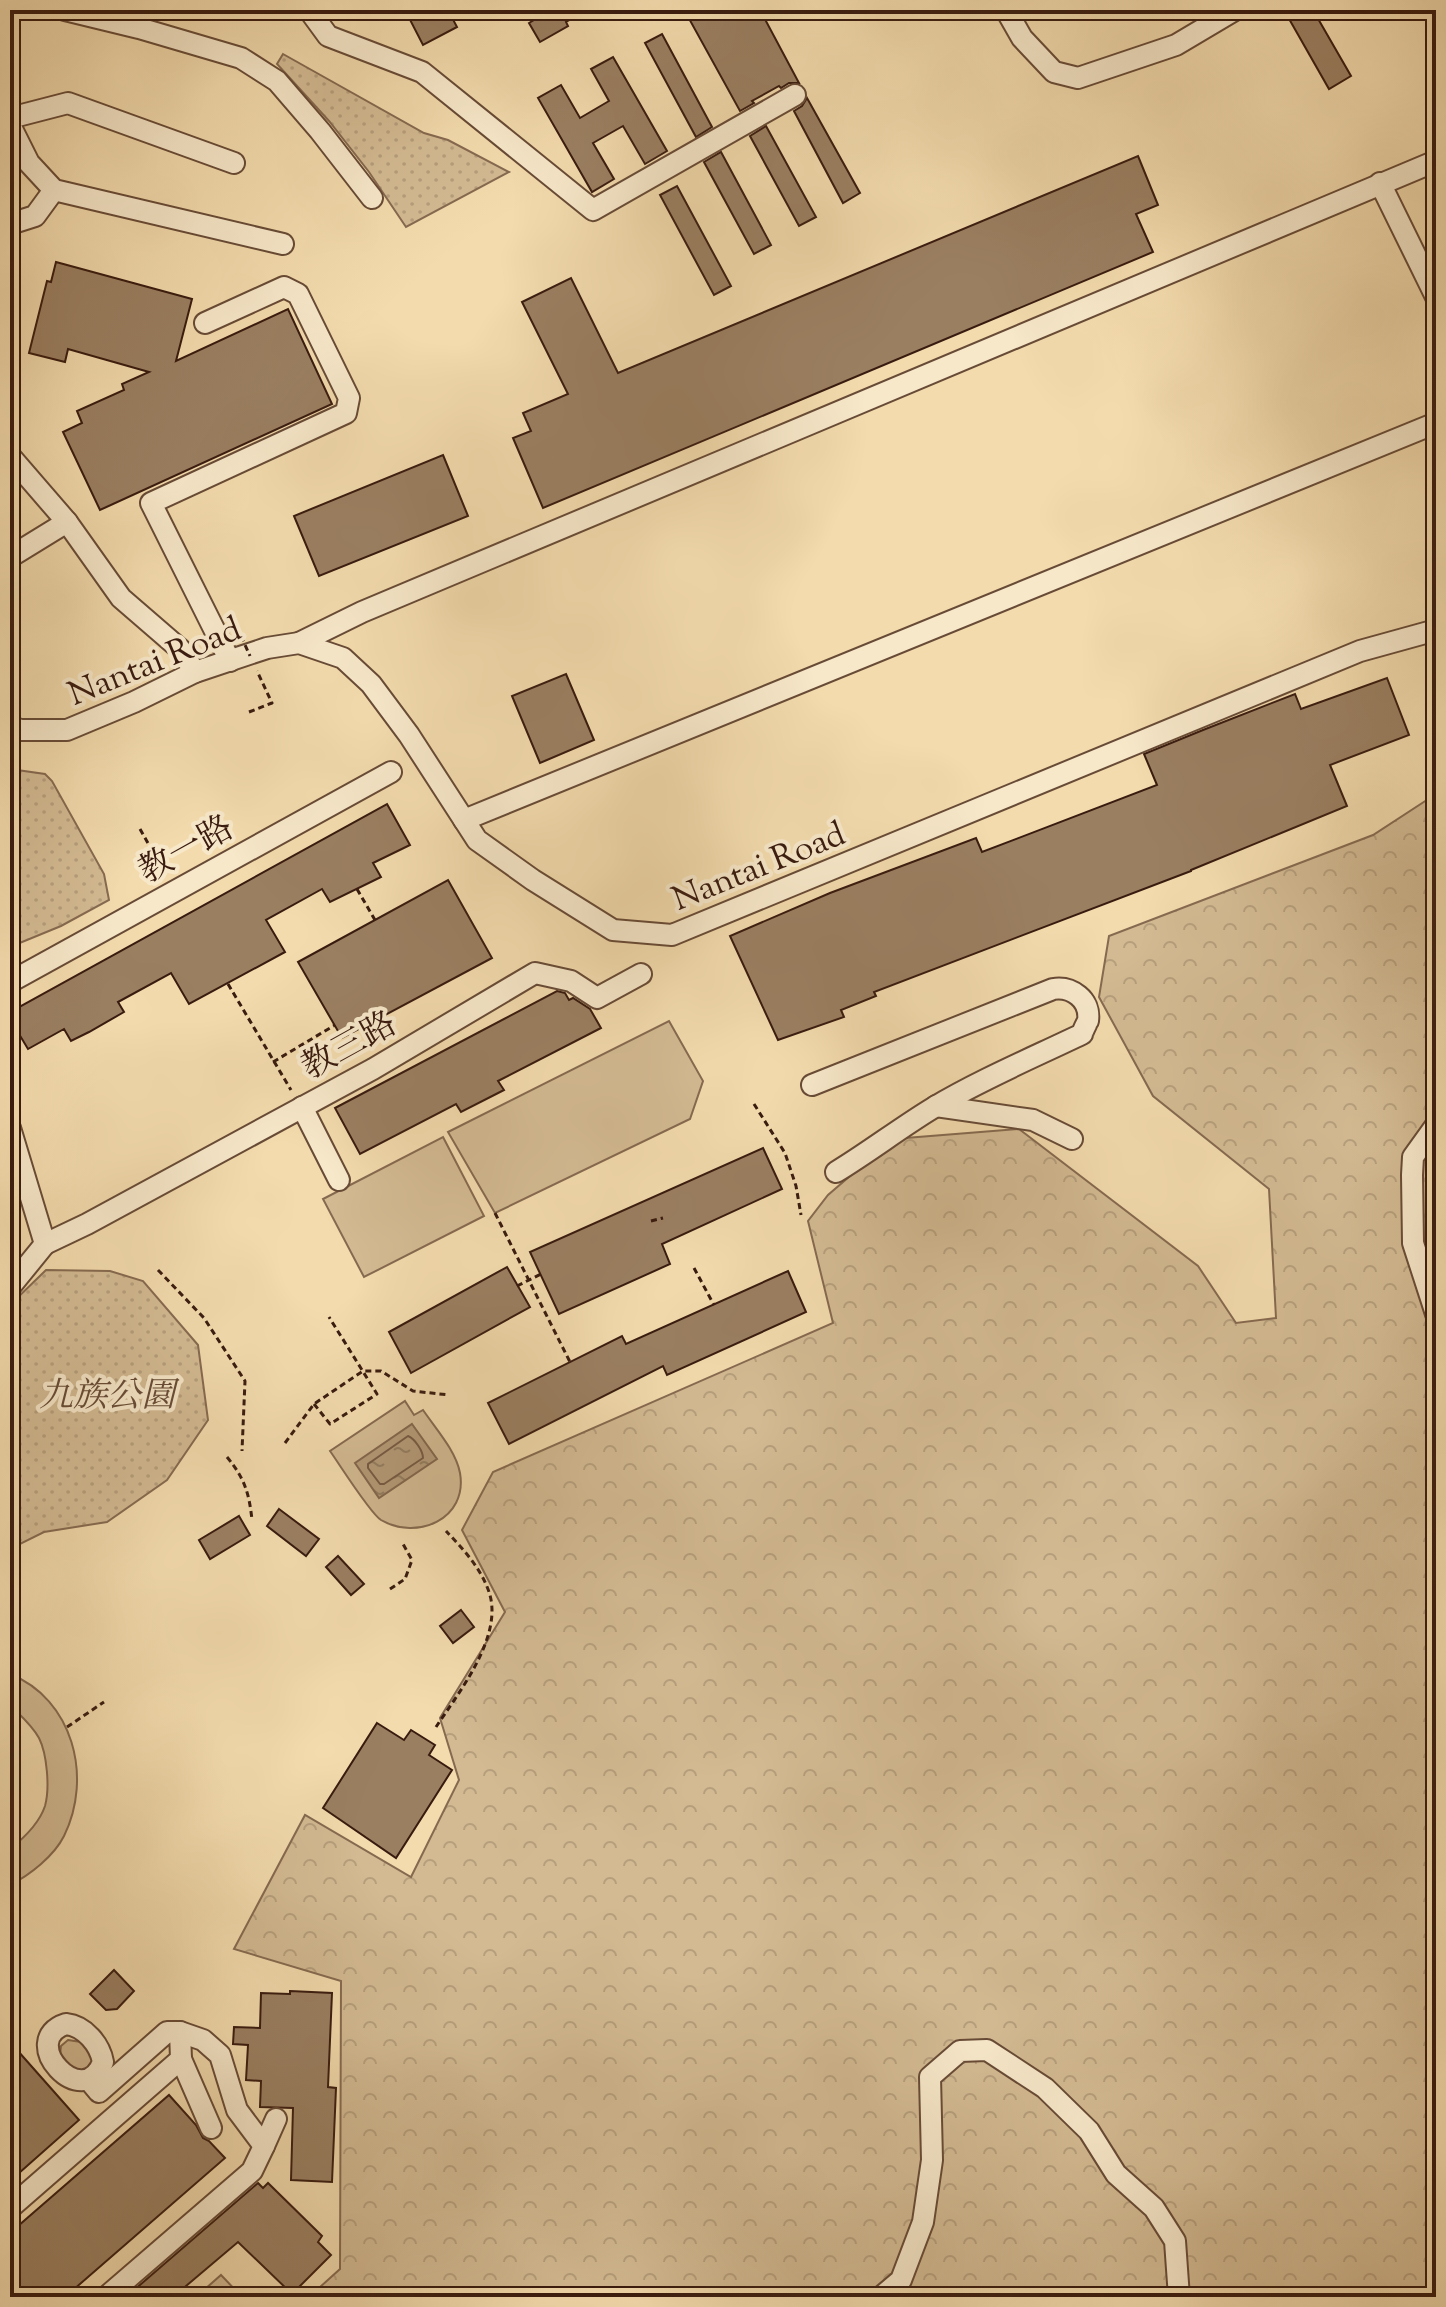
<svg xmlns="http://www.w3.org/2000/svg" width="1446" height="2307" viewBox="0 0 1446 2307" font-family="'Sorts Mill Goudy','Noto Serif TC',serif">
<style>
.grass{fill:#d3ba92;stroke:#866a50;stroke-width:2}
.forest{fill:url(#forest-crowns);stroke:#866a50;stroke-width:2}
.park{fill:url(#park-dots);stroke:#866a50;stroke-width:2}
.water{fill:url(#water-ripples);stroke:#83674d;stroke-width:2}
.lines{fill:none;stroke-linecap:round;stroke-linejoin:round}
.shore{stroke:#765a43;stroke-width:2}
.building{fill:#9a7f61;stroke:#391b0f;stroke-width:2}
.minor-casing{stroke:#684b36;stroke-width:24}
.path{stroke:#391b0f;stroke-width:3;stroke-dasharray:6 4;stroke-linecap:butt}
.minor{stroke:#f7e8ca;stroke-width:20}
.path-bridge{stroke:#391b0f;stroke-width:3;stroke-dasharray:6 4;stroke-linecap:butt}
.labels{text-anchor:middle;stroke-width:8;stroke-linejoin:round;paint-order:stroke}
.street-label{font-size:34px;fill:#391b0f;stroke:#f7e8ca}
.park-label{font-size:34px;font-style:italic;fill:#674b36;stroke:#f7e8ca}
</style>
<defs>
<pattern id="forest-crowns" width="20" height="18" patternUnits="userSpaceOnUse" patternTransform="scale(2)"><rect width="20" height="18" fill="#d3ba92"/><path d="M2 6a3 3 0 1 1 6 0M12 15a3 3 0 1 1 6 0" fill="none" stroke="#b69f7d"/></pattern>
<pattern id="park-dots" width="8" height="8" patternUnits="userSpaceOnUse" patternTransform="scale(2)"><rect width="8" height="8" fill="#d3ba92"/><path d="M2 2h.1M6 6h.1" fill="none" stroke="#b69f7d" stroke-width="1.8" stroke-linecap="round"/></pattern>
<pattern id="water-ripples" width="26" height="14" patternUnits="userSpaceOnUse" patternTransform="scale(2)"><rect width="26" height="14" fill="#b49a77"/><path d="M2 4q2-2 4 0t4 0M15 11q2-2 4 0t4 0" fill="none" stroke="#937d60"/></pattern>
</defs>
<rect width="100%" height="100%" fill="#f3dbad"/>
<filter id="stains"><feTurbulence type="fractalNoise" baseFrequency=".0025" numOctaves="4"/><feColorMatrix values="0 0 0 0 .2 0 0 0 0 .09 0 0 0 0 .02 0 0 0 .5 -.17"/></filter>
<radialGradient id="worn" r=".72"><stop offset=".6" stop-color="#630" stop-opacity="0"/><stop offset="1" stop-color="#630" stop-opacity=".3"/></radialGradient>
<g class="grass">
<path d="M669,1021L703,1081L690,1119L495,1213L448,1132Z"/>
<path d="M443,1137L484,1216L364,1277L323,1199Z"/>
<path d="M405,1401L414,1415L423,1410C436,1429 456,1451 460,1473C468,1519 417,1541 381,1520C370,1513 340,1465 330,1451Z"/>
<path d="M10,1674C73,1699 93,1777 64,1836C54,1856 30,1875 10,1885V1849C24,1838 39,1824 45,1806C50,1788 47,1754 39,1738C32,1725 20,1715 10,1705Z"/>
<path d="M68,2040L81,2042L91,2053L94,2061L88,2071L72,2070L60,2055L61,2046Z"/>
</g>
<g class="forest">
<path d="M1436,794V2297H309L340,2269L341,1981L234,1949L305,1815L411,1877L459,1780L440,1718L505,1612L462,1530L493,1472L833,1323L808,1221L828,1195L893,1139L1019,1129L1198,1266L1236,1323L1276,1318L1269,1189L1153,1096L1099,997L1109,936L1373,835Z"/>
<path d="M221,2275L242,2297H196Z"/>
</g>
<g class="park">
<path d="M283,54L424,133L448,140L509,172L406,227L369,172L329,121L277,64Z"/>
<path d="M10,769L45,774L52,781L104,874L109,900L61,926L10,947Z"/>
<path d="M46,1270L110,1271L143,1281L198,1345L208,1420L167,1480L107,1522L44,1532L10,1549V1305Z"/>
</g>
<path class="water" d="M412,1424L437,1459L379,1498L355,1463Z"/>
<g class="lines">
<path class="shore" d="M408,1436C415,1439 423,1451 423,1458L384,1484H380L368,1468V1464Z"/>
</g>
<g class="building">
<path d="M405,10H448L457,27L423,45Z"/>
<path d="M551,10H587L566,22L568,26L540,42L529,23Z"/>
<path d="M696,10H760L799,83H789L781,88L779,86L752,101L754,103L740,111L687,15Z"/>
<path d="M1284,10H1313L1351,76L1329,89Z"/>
<path d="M662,34L712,127L696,137L645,43Z"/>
<path d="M613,57L667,151L645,164L623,126L593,143L614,179L592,192L538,98L561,85L580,118L609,101L591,69Z"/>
<path d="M807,98L860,193L843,203L794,111L802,106Z"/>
<path d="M766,126L816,217L799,226L750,136Z"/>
<path d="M721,152L771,245L754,254L704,162Z"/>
<path d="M1138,156L1158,205L1136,214L1153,252L543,508L513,438L531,431L523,413L568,394L522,302L571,278L618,373Z"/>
<path d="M677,186L731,286L714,295L660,195Z"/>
<path d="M56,262L192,299L176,361L288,309L332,404L100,510L63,432L82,423L77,411L124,390L122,384L149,372L68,349L65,362L29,353L47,281L51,282Z"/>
<path d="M443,455L468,516L319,576L294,516Z"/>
<path d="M566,674L594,740L540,763L512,696Z"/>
<path d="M1387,678L1409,735L1330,765L1347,806L1191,870V871L874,992L876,996L841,1010L844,1017L778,1040L730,936L830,893L976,838L982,852L1157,785L1144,754L1203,730L1295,694L1301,709Z"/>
<path d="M387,804L410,845L373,863L381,877L330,902L322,889L266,920L285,952L189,1004L171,973L118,1002L124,1012L89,1032L71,1041L64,1029L28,1049L10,1019V1012Z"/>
<path d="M448,880L492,958L342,1038L298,962Z"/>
<path d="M557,991L565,993L569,1000L573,998L590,1009L601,1028L498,1081L504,1090L461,1112L456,1104L360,1154L335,1108Z"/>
<path d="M763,1148L782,1189L662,1244L670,1264L559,1314L530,1252Z"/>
<path d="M507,1267L530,1307L411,1373L389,1332Z"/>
<path d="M788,1271L806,1312L667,1375L663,1366L509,1444L488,1403L622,1336L626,1344Z"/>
<path d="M279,1509L319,1539L306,1556L267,1526Z"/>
<path d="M239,1516L250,1535L210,1559L199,1540Z"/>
<path d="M338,1556L364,1584L351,1595L326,1567Z"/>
<path d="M461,1610L474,1627L453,1643L440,1626Z"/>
<path d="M377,1723L404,1740L411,1730L435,1745L429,1755L452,1770L396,1858L323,1808Z"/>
<path d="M114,1970L134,1991L117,2009L106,2010L90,1994Z"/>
<path d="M290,1991L332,1993L328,2087L336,2088L332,2182L291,2180L293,2108L260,2107L261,2081L246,2080L248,2045L233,2044L234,2027L260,2028L261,1993L290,1994Z"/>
<path d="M10,2042L79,2120L10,2181Z"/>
<path d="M169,2095L196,2125L203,2138L209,2141L225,2158L65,2297H10V2233Z"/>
<path d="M258,2183L263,2188L268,2183L322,2236L318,2242L331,2255L292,2294L238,2242L173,2297H126Z"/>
</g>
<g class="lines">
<g class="minor-casing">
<g id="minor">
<path d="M65,10L139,28L241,58L277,81L320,131L372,198"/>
<path d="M309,10L328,36L422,72L593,210L795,95"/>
<path d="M1006,10L1022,38L1054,72L1078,78L1176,45L1235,10"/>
<path d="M10,118L68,103L234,163"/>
<path d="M10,125L29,163L54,190L283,244"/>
<path d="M1380,183L1436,297"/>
<path d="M10,224L35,216L54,190"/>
<path d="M205,323L284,287L298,294L349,398L346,413L151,503L230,661"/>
<path d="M10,456L67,522L121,598L180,649L195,672"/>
<path d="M10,557L67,522"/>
<path d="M299,643L362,612L1436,161"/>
<path d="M10,727L21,730H67L134,702L195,672L267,648L299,643L343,658L371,684L409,735L477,840L533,880L613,930L672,935L1360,651L1436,630"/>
<path d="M464,820L1436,423"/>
<path d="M10,982L391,772"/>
<path d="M812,1085L1053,989C1071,986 1091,999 1088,1021C1087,1022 1082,1033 1082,1034C1032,1058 980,1080 933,1108C900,1128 869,1152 836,1172"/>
<path d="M936,1106L1033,1120L1072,1139"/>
<path d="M302,1107L339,1180"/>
<path d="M1436,1125L1413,1157L1412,1175L1413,1243L1436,1314"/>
<path d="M10,1128L45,1244L10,1287"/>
<path d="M45,1244L87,1224L373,1069L535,973L571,981L597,998L641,974"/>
<path d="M66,2024C85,2026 100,2045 103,2062C83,2114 16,2040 66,2024Z"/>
<path d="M181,2059L211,2128"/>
<path d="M264,2146L276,2119"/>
<path d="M10,2208L181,2059L180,2032H167L99,2092L89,2080"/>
<path d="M106,2297L252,2171L264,2146L237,2110L220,2055L203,2040L180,2032"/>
<path d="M881,2297L901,2280L923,2222L932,2160L930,2077L960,2051L987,2050L1045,2088L1089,2131L1116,2174L1154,2208L1175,2241L1179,2297"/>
</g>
</g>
<g class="path">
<path d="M249,712L272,703L257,671"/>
<path d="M140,829L165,873"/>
<path d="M357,889L375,920"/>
<path d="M228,984L291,1090"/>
<path d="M273,1062L335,1025"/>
<path d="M754,1104L785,1153L796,1186L801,1215"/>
<path d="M495,1213L570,1362"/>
<path d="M651,1221L663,1218"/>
<path d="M694,1268L714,1305"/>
<path d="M158,1270L204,1318L245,1381L242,1451"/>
<path d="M314,1404L330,1424L377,1394L329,1317"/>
<path d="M285,1443L314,1404L363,1371H381L413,1391L449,1395"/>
<path d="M227,1457C245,1479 249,1493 252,1520"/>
<path d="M390,1589L405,1579L412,1560L403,1544"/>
<path d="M67,1727L104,1702"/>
<path d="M436,1727C459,1692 504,1636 489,1592C481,1568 463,1549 446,1531"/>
</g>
<use href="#minor" class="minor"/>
<g class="path-bridge">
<path d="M241,636L250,656"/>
<path d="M517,1286L541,1274"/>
</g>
</g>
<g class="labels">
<g class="street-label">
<text transform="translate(154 660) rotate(-22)" y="12">Nantai Road</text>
<text transform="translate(185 848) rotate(-29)" y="12">教一路</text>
<text transform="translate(758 865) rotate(-22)" y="12">Nantai Road</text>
<text transform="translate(348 1044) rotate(-29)" y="12">教三路</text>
</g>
<g class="park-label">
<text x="107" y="1406">九族公園</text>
</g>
</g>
<rect width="1446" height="2307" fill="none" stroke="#f3dbad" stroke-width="40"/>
<rect x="12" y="12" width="1422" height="2283" fill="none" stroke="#391b0f" stroke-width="4"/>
<rect x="20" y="20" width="1406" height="2267" fill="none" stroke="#391b0f" stroke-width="2"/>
<rect width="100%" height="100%" filter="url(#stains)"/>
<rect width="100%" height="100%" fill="url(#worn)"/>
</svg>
